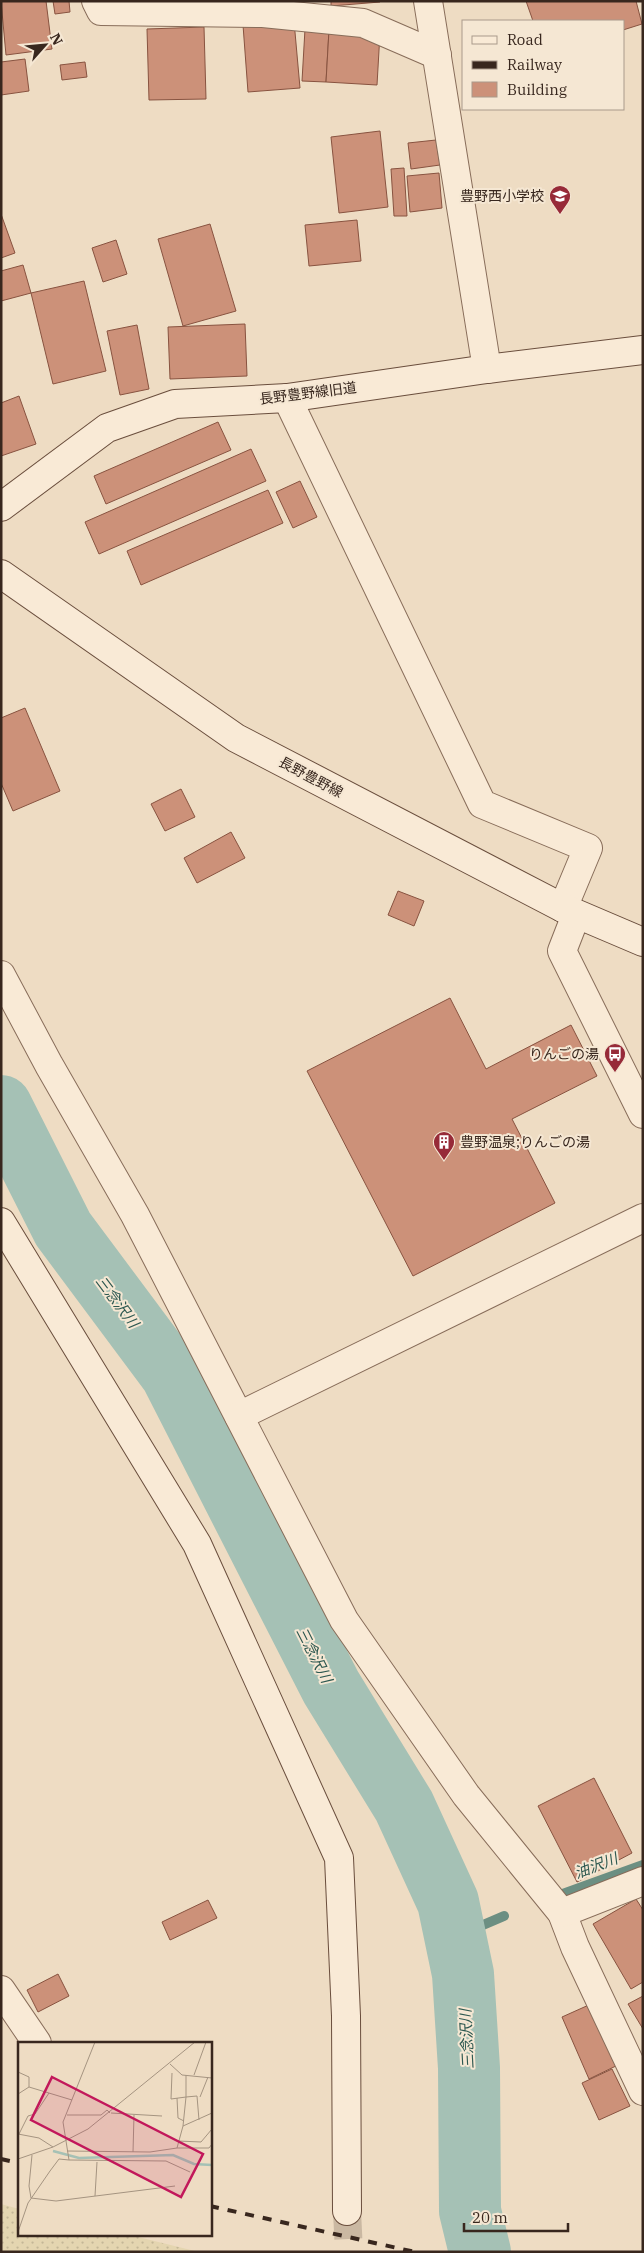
<svg xmlns="http://www.w3.org/2000/svg" width="644" height="2253" viewBox="0 0 644 2253" font-family="'IBM Plex Serif','Noto Sans JP',serif">
<style>
.farmland{fill:url(#farmland-dots)}
.lines{fill:none;stroke-linecap:round;stroke-linejoin:round}
.stream{stroke:#6c8f82;stroke-width:10}
.river{stroke:#a5c1b5;stroke-width:62}
.building{fill:#cc9179;stroke:#885340}
.secondary-tunnel{stroke:#cab8a2;stroke-width:28;stroke-dasharray:28 14;stroke-linecap:butt}
.street-casing{stroke:#886d5a;stroke-width:30}
.secondary-casing{stroke:#6a4e3d;stroke-width:30}
.street{stroke:#f9ead6;stroke-width:28}
.secondary{stroke:#f9ead6;stroke-width:28}
.rail{stroke:#38271e;stroke-width:4;stroke-dasharray:9 9;stroke-linecap:butt}
.labels{text-anchor:middle;stroke-width:4;stroke-linejoin:round;paint-order:stroke}
.poi-label{font-size:14px;fill:#38271e;stroke:#f5e7d3;text-anchor:end}
.street-label{font-size:14px;fill:#38271e;stroke:#f5e7d3}
.water-label{font-size:15px;font-style:italic;fill:#2d5850;stroke:#f5e7d3}
.inset-river{fill:none;stroke:#a5c1b5;stroke-width:2.5}
.inset-road{fill:none;stroke:#a59481;stroke-width:1}
.view{fill:#c2185b;fill-opacity:0.15;stroke:#c2185b;stroke-width:2.5}
.inset-edge{fill:none;stroke:#38271e;stroke-width:2.5}
</style>
<defs>
<pattern id="farmland-dots" width="8" height="8" patternUnits="userSpaceOnUse" patternTransform="scale(1.25)"><rect width="8" height="8" fill="#e4d5b0"/><path d="M2 2h.1M6 6h.1" fill="none" stroke="#c4b797" stroke-width="1.8" stroke-linecap="round"/></pattern>
</defs>
<rect width="100%" height="100%" fill="#eedcc3"/>
<path class="farmland" d="M1,2204L19,2209V2234H126L199,2252H1Z"/>
<g class="lines">
<g class="stream">
<path d="M560,1895L643,1865"/>
<path d="M455,1937L504,1916"/>
</g>
<path class="river" d="M1,1106L63,1229L171,1374L331,1687L404,1806L448,1902L463,1974L469,2068L470,2211L480,2252"/>
</g>
<g class="building">
<path d="M1,1H46L52,49L6,55Z"/>
<path d="M53,1H69L70,12L55,14Z"/>
<path d="M331,1H380V2L331,6Z"/>
<path d="M526,1H636L642,24L623,30V21H533Z"/>
<path d="M294,21L300,88L248,92L243,25Z"/>
<path d="M204,27L206,99L149,100L147,29Z"/>
<path d="M305,29L329,30L326,82L302,81Z"/>
<path d="M329,30L380,33L377,85L326,82Z"/>
<path d="M25,59L29,91L1,95V62Z"/>
<path d="M85,62L87,77L62,80L60,65Z"/>
<path d="M380,131L388,207L339,213L331,137Z"/>
<path d="M436,140L440,165L411,169L408,143Z"/>
<path d="M404,168L407,216H394L391,169Z"/>
<path d="M439,173L442,208L410,212L407,176Z"/>
<path d="M1,214L15,253L1,258Z"/>
<path d="M357,220L361,261L309,266L305,225Z"/>
<path d="M210,224L236,311L183,326L158,239Z"/>
<path d="M116,240L127,274L103,282L92,248Z"/>
<path d="M23,265L31,293L1,301V271Z"/>
<path d="M84,281L106,371L53,384L31,293Z"/>
<path d="M245,324L247,376L170,379L168,327Z"/>
<path d="M137,325L149,389L120,395L107,331Z"/>
<path d="M19,396L36,444L1,456V403Z"/>
<path d="M218,422L231,450L106,504L94,476Z"/>
<path d="M251,449L266,481L99,554L85,522Z"/>
<path d="M300,481L317,517L293,528L276,492Z"/>
<path d="M268,490L283,523L141,585L127,551Z"/>
<path d="M25,708L60,791L13,811L1,783V718Z"/>
<path d="M181,789L195,817L165,831L151,804Z"/>
<path d="M231,832L245,858L197,883L184,858Z"/>
<path d="M398,891L424,901L414,926L388,915Z"/>
<path d="M450,998L486,1069L571,1025L597,1076L512,1119L555,1203L413,1276L307,1071Z"/>
<path d="M594,1778L632,1853L577,1882L538,1806Z"/>
<path d="M636,1899L643,1910V1982L631,1989L593,1924Z"/>
<path d="M208,1900L217,1918L170,1940L162,1922Z"/>
<path d="M58,1974L69,1996L38,2012L27,1990Z"/>
<path d="M643,1996V2029L628,2004Z"/>
<path d="M591,2004L618,2065L589,2079L562,2017Z"/>
<path d="M612,2069L630,2106L599,2120L582,2083Z"/>
</g>
<g class="lines">
<path class="secondary-tunnel" d="M347,2211L349,2252"/>
<g class="street-casing">
<g id="street">
<path d="M96,1L101,11L263,13L363,23L437,55"/>
<path d="M428,1L487,369"/>
<path d="M287,398L482,804L588,848L563,908"/>
<path d="M576,915L562,951L643,1114"/>
<path d="M1,975L49,1065L135,1215L344,1620L466,1795L562,1913L575,1947L643,2091"/>
<path d="M239,1416L643,1218"/>
<path d="M562,1913L643,1881"/>
<path d="M1,1990L37,2043"/>
</g>
</g>
<g class="secondary-casing">
<g id="secondary">
<path d="M1,507L107,428L175,404L287,398L487,369L643,350"/>
<path d="M1,574L236,738L563,908L643,942"/>
<path d="M1,1222L197,1544L339,1858L346,2016L347,2211"/>
</g>
</g>
<use href="#street" class="street"/>
<use href="#secondary" class="secondary"/>
<g class="rail">
<path d="M1,2159L19,2163"/>
<path d="M210,2206L415,2252"/>
</g>
</g>
<defs>
<g id="school-pin" transform="scale(1.125)"><path d="M0 17L-7.5 6A9.5 9.5 0 1 1 7.5 6Z" fill="#972a38" stroke="#f5e7d3"/><path d="M0-5L7-2L0 1L-7-2ZM-4 1L0 2.5L4 1V4Q0 6-4 4Z" fill="#fff"/></g>
<g id="bus-pin" transform="scale(1.125)"><path d="M0 17L-7.5 6A9.5 9.5 0 1 1 7.5 6Z" fill="#972a38" stroke="#f5e7d3"/><path d="M-5-6H5V4H4V6H2V4H-2V6H-4V4H-5ZM-3.5-4V0h7V-4ZM-3.5 1.2v1.5H-2V1.2ZM2 1.2v1.5H3.5V1.2Z" fill="#fff"/></g>
<g id="building-pin" transform="scale(1.125)"><path d="M0 17L-7.5 6A9.5 9.5 0 1 1 7.5 6Z" fill="#972a38" stroke="#f5e7d3"/><path d="M-4-6H4V6H1V3H-1V6H-4ZM-2.5-4.3h1.7v1.8h-1.7ZM.8-4.3h1.7v1.8H.8ZM-2.5-1h1.7V.8h-1.7ZM.8-1h1.7V.8H.8Z" fill="#fff"/></g>
</defs>
<g fill-rule="evenodd">
<use href="#school-pin" x="560" y="196"/>
<use href="#bus-pin" x="615" y="1054"/>
<use href="#building-pin" x="444" y="1142"/>
</g>
<g class="labels">
<g class="poi-label">
<text x="544" y="201">豊野西小学校</text>
<text x="599" y="1059">りんごの湯</text>
<text x="460" y="1147" text-anchor="start">豊野温泉;りんごの湯</text>
</g>
<g class="street-label">
<text transform="translate(308 393) rotate(-7)" y="5">長野豊野線旧道</text>
<text transform="translate(311 777) rotate(28)" y="5">長野豊野線</text>
</g>
<g class="water-label">
<text transform="translate(117 1302) rotate(53)" y="5">三念沢川</text>
<text transform="translate(314 1655) rotate(63)" y="5">三念沢川</text>
<text transform="translate(596 1866) rotate(-21)" y="5">油沢川</text>
<text transform="translate(467 2039) rotate(-93)" y="5">三念沢川</text>
</g>
</g>
<g transform="translate(18 2042)">
<rect width="194" height="194" fill="#eedcc3"/>
<path class="inset-river" d="M35,109L61,116L155,113L176,122L194,123"/>
<path class="inset-road" d="M77,0L45,80L51,118L148,119L172,130M152,22L164,33L194,36M0,30L11,35V45M154,31L153,57L168,55L165,84M168,33V55L179,54L181,78M176,33L188,0M0,52L11,45L54,58M182,55L190,35M159,56L160,76L166,79M93,71L144,74M49,73H83L89,68L92,71M0,92L21,96L35,105M1,92L10,74L17,72L31,51M160,99L183,100L194,87M159,106L165,84L194,71M49,109L132,110L159,106H191L194,102M115,110L116,73M14,113L11,144L13,156L38,159L157,144M0,117L35,105L70,87L177,0M77,154L79,120M0,190L10,161L32,129L41,117L51,118"/>
<path class="view" d="M34,35L185,112L163,155L13,78Z"/>
<rect width="194" height="194" class="inset-edge"/>
</g>
<rect width="644" height="2253" fill="none" stroke="#38271e" stroke-width="5"/>
<rect x="462" y="20" width="162" height="90" fill="#f5e7d3" stroke="#a99a8b"/>
<rect x="472" y="36" width="25" height="8" fill="#f9ead6" stroke="#a99a8b"/>
<text x="507" y="45" font-size="15" fill="#38271e">Road</text>
<rect x="472" y="61" width="25" height="8" fill="#38271e" stroke="#a99a8b"/>
<text x="507" y="70" font-size="15" fill="#38271e">Railway</text>
<rect x="472" y="82" width="25" height="15" fill="#cc9179" stroke="#a99a8b"/>
<text x="507" y="95" font-size="15" fill="#38271e">Building</text>
<g transform="translate(45 45) rotate(63)" stroke="#f5e7d3" stroke-width="4" paint-order="stroke">
<path d="M0-4L9 19L0 12L-9 19Z" fill="#38271e"/>
<text y="-8" font-size="14" font-weight="bold" text-anchor="middle" fill="#38271e">N</text>
</g>
<path d="M464 2223v8h104v-8" fill="none" stroke="#38271e" stroke-width="2.5"/>
<text x="472" y="2223" font-size="15" fill="#38271e" stroke="#f5e7d3" stroke-width="4" paint-order="stroke">20 m</text>
</svg>
